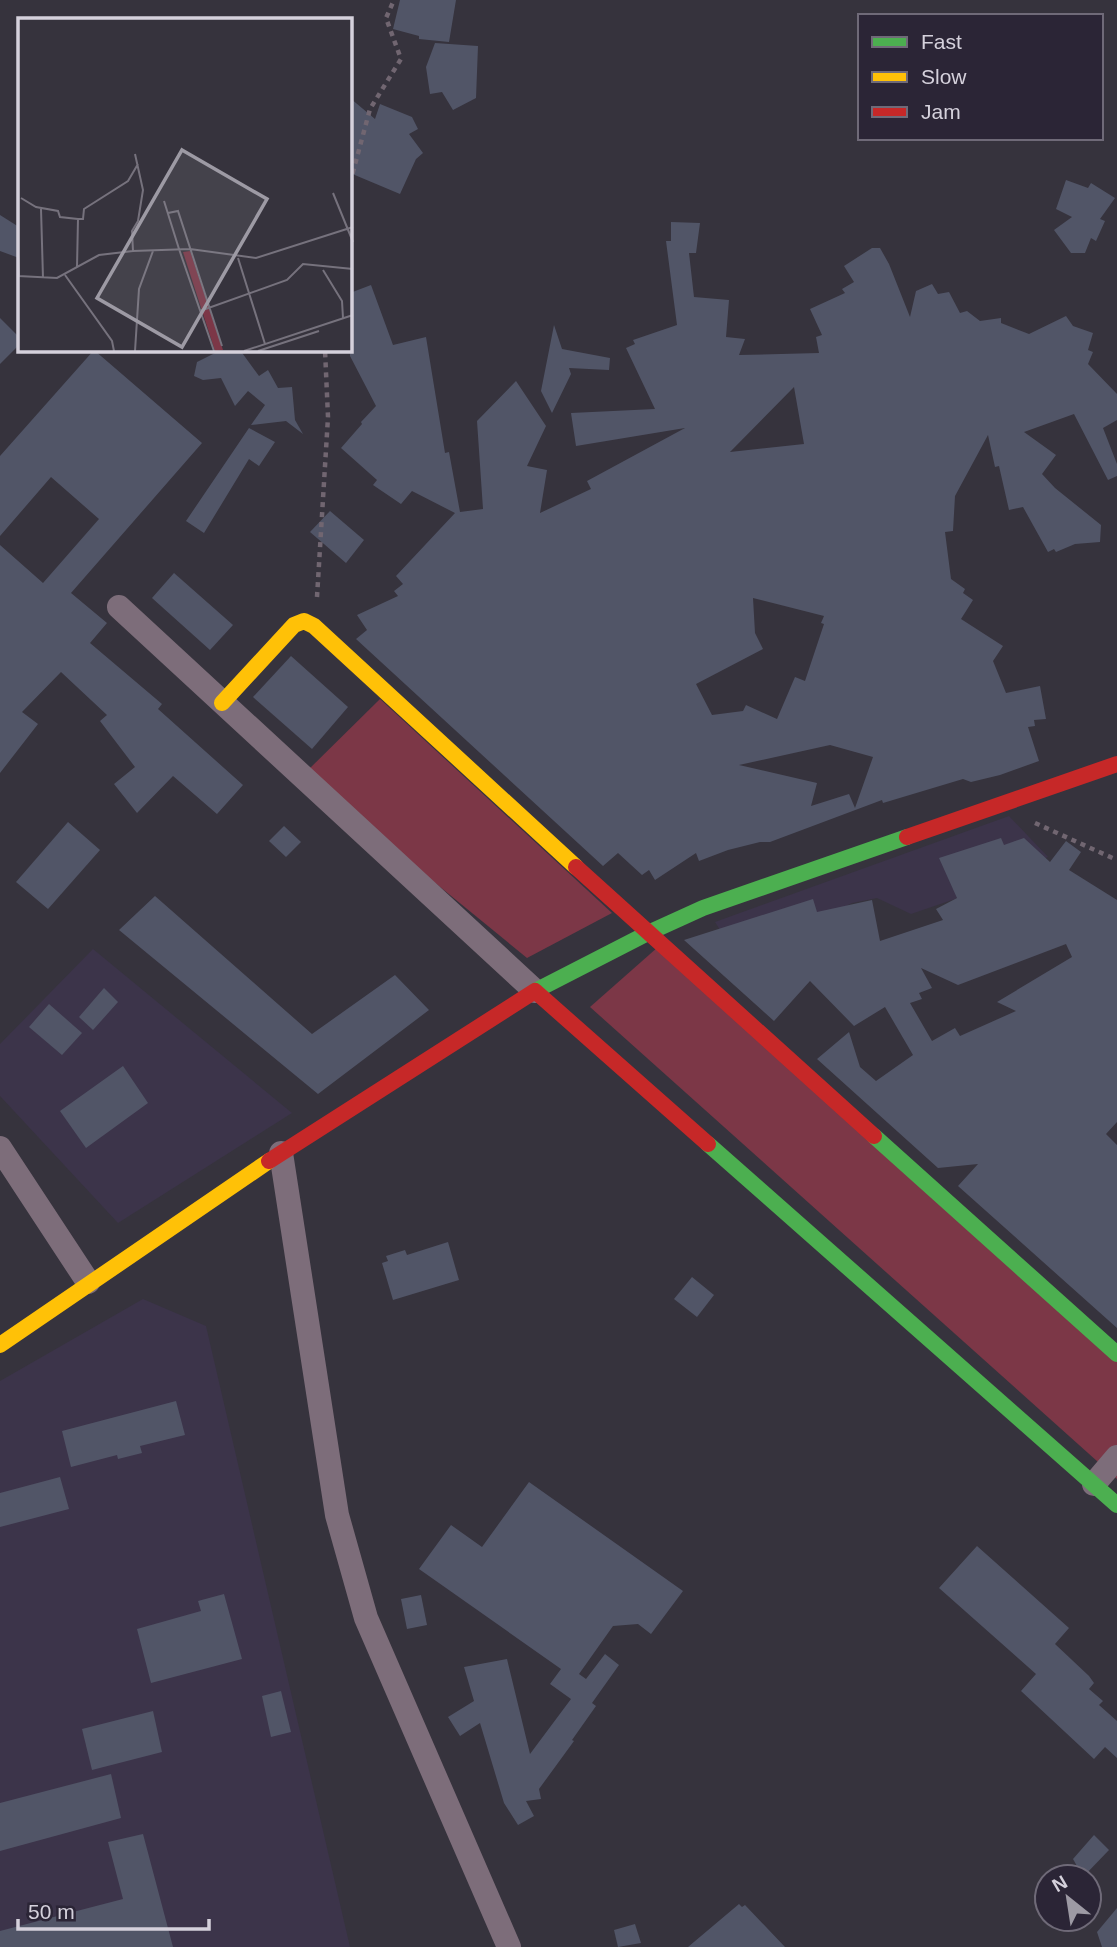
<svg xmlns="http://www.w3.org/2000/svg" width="1117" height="1947" viewBox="0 0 1117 1947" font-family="Helvetica,sans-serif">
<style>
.built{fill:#3c344a}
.green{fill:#7c3747}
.building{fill:#515567;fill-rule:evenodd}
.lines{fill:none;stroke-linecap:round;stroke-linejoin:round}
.path{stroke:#716671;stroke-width:4.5;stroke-dasharray:5 5;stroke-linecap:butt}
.street{stroke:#7d6d7a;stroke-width:24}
.fast{stroke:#4caf50;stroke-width:16}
.slow{stroke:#ffc107;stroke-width:16}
.jam{stroke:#c62828;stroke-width:16}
.inset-road{fill:none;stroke:#76727d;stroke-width:2}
.view{fill:#9d9aa4;fill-opacity:0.15;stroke:#9d9aa4;stroke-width:3.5}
.inset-edge{fill:none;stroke:#d5d1dc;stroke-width:3.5}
</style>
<rect width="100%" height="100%" fill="#36333d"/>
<g class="built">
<path d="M1009,816L1048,857L971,888L955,899L911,914L877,898L852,903L802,929L729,944L715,922Z"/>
<path d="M93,949L292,1113L118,1223L0,1096V1044Z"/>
<path d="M143,1299L206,1326L350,1947H0V1381Z"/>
</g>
<g class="green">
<path d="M380,699L612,913L527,958L303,775Z"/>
<path d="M658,947L1117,1359V1479L590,1007Z"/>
</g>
<g class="building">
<path d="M400,0H456L449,42L419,39V36L393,29Z"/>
<path d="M435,43L478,46L476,98L453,110L442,92L430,94L426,67Z"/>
<path d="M350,98L375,119L380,104L412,117L418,129L409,134L423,153L416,159L400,194L350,173Z"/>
<path d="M1066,180L1088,188L1091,183L1115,198L1100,219L1105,221L1096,241L1091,238L1085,253H1071L1054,230L1072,217L1056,209Z"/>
<path d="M0,215L19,227V258L0,251Z"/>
<path d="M671,222L700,223L696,253H689L694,297L729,300L726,337L745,339L739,355L819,353L816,337L822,335L810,309L845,293L842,289L854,282L844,266L872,248H880L889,264L910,317L916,291L932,284L938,294L949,292L960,313L967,311L980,321L1001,318V323L1029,334L1066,316L1073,326L1093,333L1088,350L1093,352L1088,364L1117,394V420L1103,428L1117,464V476L1108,480L1074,414L1024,432L1056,455L1042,474L1055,488L1101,525L1100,542L1075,544L1056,552L1054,549L1048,552L1023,507L1009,510L999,466L995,467L988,435L955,496L953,531L945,532L951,579L965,589L963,593L973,600L961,619L1003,646L993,661L1006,693L1040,686L1046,719L1034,720L1035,726L1028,727L1039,761L1000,775L971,782L963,779L883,803L882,800L770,842H760L728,850L699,861L696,853L655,880L649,870L642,875L618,853L603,866L356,639L367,630L357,615L398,596L394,591L403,584L396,576L455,513L412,491L401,504L373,485L377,480L341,448L362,424L361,422L376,406L350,356V293L371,285L393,345L426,337L445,453L449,452L460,512L483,509L477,421L516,381L546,426L527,466L547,470L540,513L591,489L587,481L685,428L576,446L571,413L655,409L626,348L635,344L633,340L677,325L666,241H671ZM794,387L804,444L730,452ZM753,598L824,616L821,623L824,624L805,681L795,677L777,719L746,705L743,711L712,715L696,684L763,649L755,633ZM830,745L873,757L855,808L849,794L811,806L817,783L739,765Z"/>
<path d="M0,318L19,337V345L0,364Z"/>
<path d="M554,325L562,349L610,358L609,370L569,368L571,374L552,413L541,391Z"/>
<path d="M94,350L202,443L71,593L107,623L90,643L162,704L158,709L243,785L217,814L173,776L137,813L114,784L135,767L100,721L107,715L61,672L22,712L38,724L0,773V545L43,583L99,519L51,477L0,536V456Z"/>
<path d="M221,350H240L259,376L268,370L278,388L292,387L295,420L303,434L286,421L251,425L265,405L248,391L235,406L221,378L203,380L194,376L197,362Z"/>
<path d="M249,428L275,442L259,466L249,459L204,533L186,521Z"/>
<path d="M330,511L364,540L346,563L310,532Z"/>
<path d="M174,573L233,625L210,650L152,598Z"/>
<path d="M291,656L348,707L312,749L253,697Z"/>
<path d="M68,822L100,850L48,909L16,882Z"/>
<path d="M284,826L301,842L286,857L269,841Z"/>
<path d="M1001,838L1004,845L1024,838L1050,862L1066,841L1081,852L1069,870L1117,900V1122L1106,1134L1117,1145V1328L958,1186L978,1164L938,1168L817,1059L849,1032L860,1067L876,1081L913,1055L885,1007L854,1026L810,981L774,1021L684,940L813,899L817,912L872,900L880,941L943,920L936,909L957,898L939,858ZM1066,944L1072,957L997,1002L1016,1011L960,1036L955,1028L932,1041L910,1003L922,999L919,993L932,988L921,968L958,985Z"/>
<path d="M155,896L312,1034L395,975L429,1010L318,1094L119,930Z"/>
<path d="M104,988L118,1002L93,1030L79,1017Z"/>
<path d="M49,1004L82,1033L62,1055L29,1027Z"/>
<path d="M123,1066L148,1103L86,1148L60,1111Z"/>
<path d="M448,1242L459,1280L393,1300L382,1263L388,1261L386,1256L405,1250L407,1255Z"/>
<path d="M692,1277L714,1295L697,1317L674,1299Z"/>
<path d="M176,1401L185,1435L140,1446L142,1453L118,1459L117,1455L71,1467L62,1431Z"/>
<path d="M60,1477L69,1509L0,1527V1493Z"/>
<path d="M529,1482L683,1591L651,1634L638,1624L613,1626L579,1674L586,1679L605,1654L619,1665L592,1703L596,1706L572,1740L574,1741L539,1789L541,1799L526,1801L534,1816L518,1825L504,1803L480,1723L460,1736L448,1717L474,1701L464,1667L507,1659L530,1754L571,1699L550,1684L561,1669L419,1569L451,1525L482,1547Z"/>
<path d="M977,1546L1069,1628L1055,1644L1089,1676L1094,1683L1089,1689L1103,1701L1099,1705L1117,1721V1758L1105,1747L1094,1759L1021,1691L1036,1674L939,1588Z"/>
<path d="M224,1594L242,1659L151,1683L137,1629L201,1611L198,1601Z"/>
<path d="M421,1595L427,1625L407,1629L401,1599Z"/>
<path d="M281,1691L291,1732L271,1737L262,1696Z"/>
<path d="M153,1711L162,1752L92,1770L82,1729Z"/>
<path d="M111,1774L121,1818L0,1851V1803Z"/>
<path d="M143,1834L173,1947H0V1931L123,1899L108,1842Z"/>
<path d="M1094,1835L1109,1850L1083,1877L1073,1859Z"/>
<path d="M739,1904L742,1907L745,1905L785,1947H688Z"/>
<path d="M1117,1908V1947H1102L1097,1932Z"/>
<path d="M635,1924L641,1943L618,1947L614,1930Z"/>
</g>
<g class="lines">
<g class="path">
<path d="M350,183L370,109L401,59L386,18L394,0"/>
<path d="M317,597L328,417L325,350"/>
<path d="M1035,823L1117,860"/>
</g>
<g class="street">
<path d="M119,607L535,991"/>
<path d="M0,1148L88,1282"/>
<path d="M281,1153L337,1515L366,1618L509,1947"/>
<path d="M1094,1484L1117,1457"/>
</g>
<g class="fast">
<path d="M535,991L648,933L703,908L907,837"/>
<path d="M874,1136L1117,1354"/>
<path d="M708,1144L1117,1505"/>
</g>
<g class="slow">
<path d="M222,703L294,625L304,621L314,626L576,867"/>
<path d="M0,1345L269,1161"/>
</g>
<g class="jam">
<path d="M907,837L1117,764"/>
<path d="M576,867L874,1136"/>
<path d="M269,1161L535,991L708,1144"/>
</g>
</g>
<g transform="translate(18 18)">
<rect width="334" height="334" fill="#36333d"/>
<path d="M172,233L205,332L197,333L165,234Z" fill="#7c3747"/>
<path class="inset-road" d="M315,175L335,224M3,180L18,189L40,193L42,199L60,201M146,183L161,231M23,191L25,260M150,195L160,193L204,328M161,231L196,333M115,233L114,213L120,203L125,172L117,136M0,236L1,259M220,240L247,326M59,249L60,201H65L66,191L110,163L120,146M305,252L324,283L325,300M47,257L94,323L96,333M0,258L39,260L81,237L115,233L172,231L238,240L335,209M182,293L269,262L285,246L335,251M117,333L121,271L135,233M226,333L335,297M240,333L301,313"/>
<path class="view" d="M164,132L249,181L164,329L79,280Z"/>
<rect width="334" height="334" class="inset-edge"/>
</g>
<rect x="858" y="14" width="245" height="126" fill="#2b2536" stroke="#6f6a78" stroke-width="2"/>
<rect x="872" y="37" width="35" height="10" fill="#4caf50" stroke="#6f6a78" stroke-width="2"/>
<text x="921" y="49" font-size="21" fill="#d5d1dc">Fast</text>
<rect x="872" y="72" width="35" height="10" fill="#ffc107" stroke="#6f6a78" stroke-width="2"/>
<text x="921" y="84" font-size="21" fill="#d5d1dc">Slow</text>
<rect x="872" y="107" width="35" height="10" fill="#c62828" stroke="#6f6a78" stroke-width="2"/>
<text x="921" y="119" font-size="21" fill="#d5d1dc">Jam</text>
<g transform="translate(1068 1898) rotate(330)"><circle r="33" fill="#2b2536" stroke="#6f6a78" stroke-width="2"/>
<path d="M0-5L12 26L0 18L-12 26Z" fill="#9d9aa4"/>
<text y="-10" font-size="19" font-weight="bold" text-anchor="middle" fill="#d5d1dc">N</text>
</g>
<path d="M18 1919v10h191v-10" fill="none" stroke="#d5d1dc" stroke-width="3.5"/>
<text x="28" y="1919" font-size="21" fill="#d5d1dc" stroke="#2b2536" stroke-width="5" paint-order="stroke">50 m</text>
</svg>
